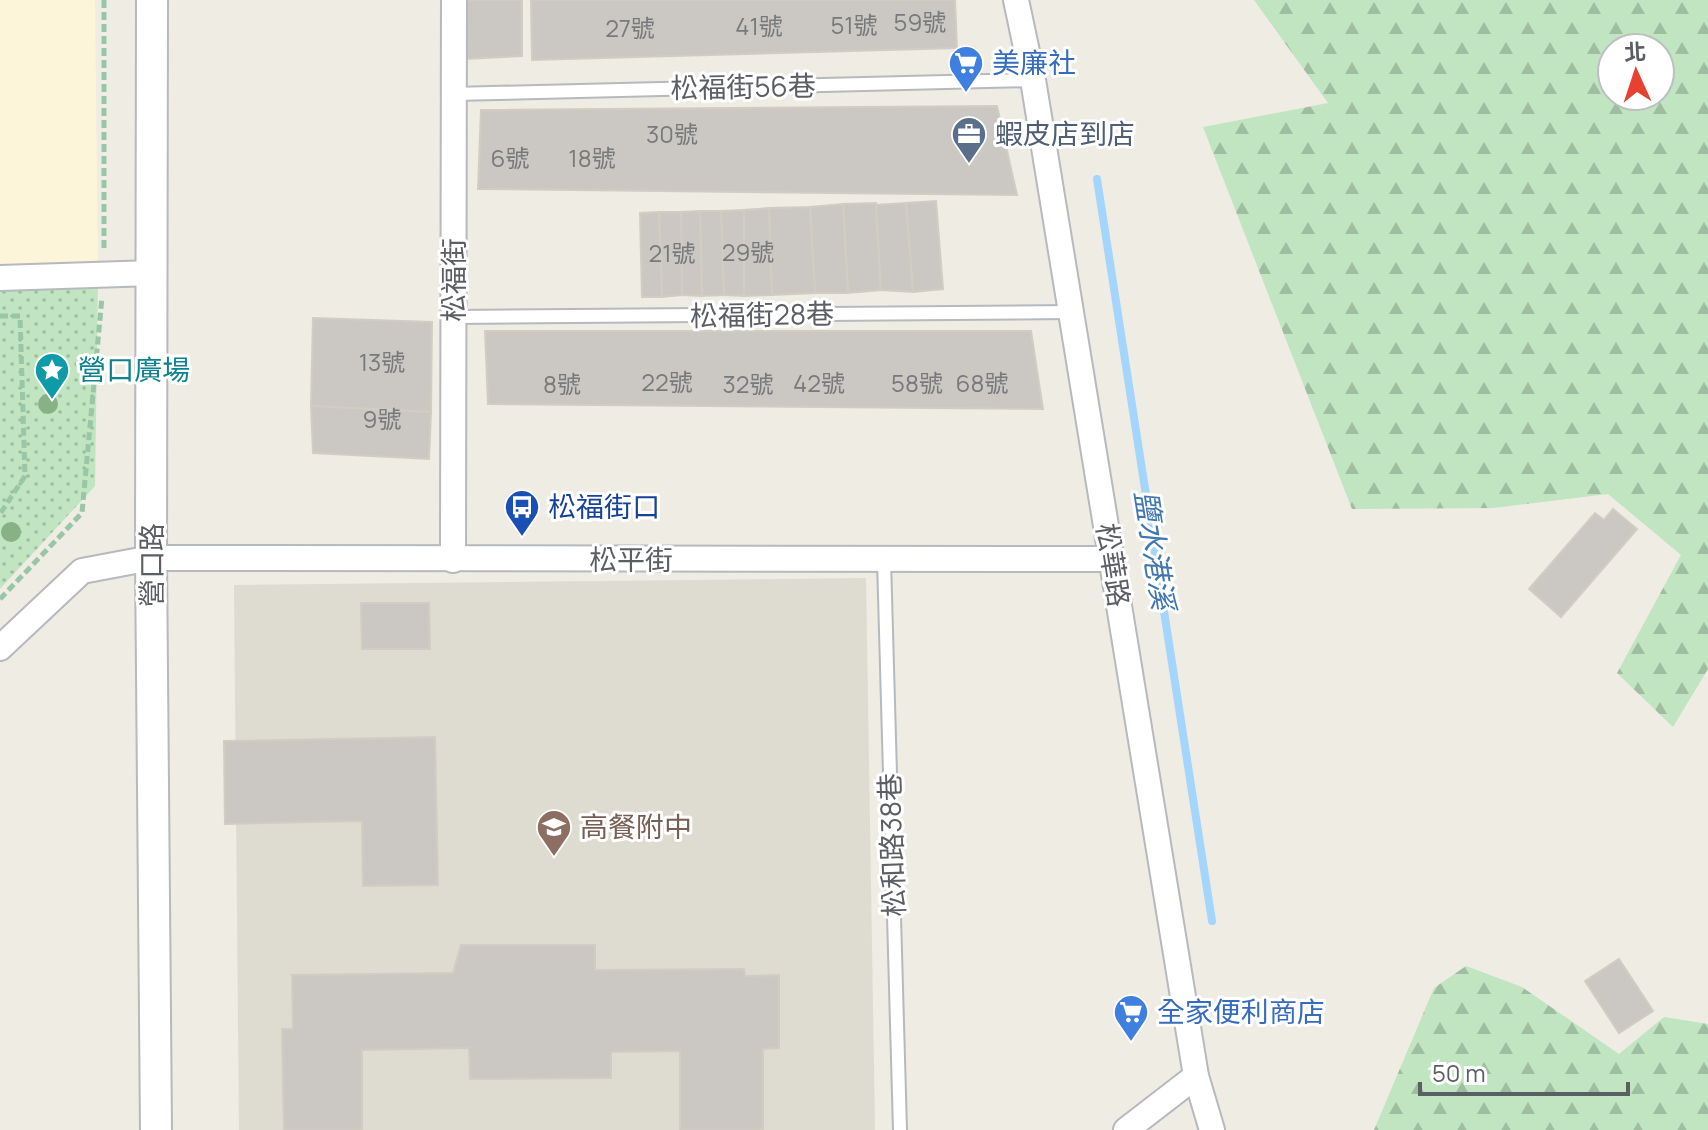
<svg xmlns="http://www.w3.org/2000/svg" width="1708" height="1130" viewBox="0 0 1708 1130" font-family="Manrope,'Noto Sans TC',sans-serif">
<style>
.commercial{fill:#fdf5d9}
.education{fill:#dedbd1}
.grass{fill:url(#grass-dots)}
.forest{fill:url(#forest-firs);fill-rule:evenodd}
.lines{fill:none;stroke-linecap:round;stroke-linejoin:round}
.stream{stroke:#a4d5fd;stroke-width:8}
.building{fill:#cbc8c3;stroke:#d2cdc2;stroke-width:2}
.service-casing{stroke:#b6b9bd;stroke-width:16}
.minor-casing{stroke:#b6b9bd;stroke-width:28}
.tertiary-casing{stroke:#b6b9bd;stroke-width:34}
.path{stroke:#99c6a6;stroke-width:5;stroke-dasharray:8 4;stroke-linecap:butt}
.service{stroke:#fff;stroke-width:12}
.minor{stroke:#fff;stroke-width:24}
.tertiary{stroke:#fff;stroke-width:30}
.tree{fill:#88b186}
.labels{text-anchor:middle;stroke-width:6;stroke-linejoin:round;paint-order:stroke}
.number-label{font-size:24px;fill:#77797c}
.shop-label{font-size:28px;fill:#366cbe;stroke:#fff;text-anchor:start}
.street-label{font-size:28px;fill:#5b5f64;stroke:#fff}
.service-label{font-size:28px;fill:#4e5e75;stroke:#fff;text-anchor:start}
.culture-label{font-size:28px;fill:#0d838f;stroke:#fff;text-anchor:start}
.transit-label{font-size:28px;fill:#164399;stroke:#fff;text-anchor:start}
.education-label{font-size:28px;fill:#785e54;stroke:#fff;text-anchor:start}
.water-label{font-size:30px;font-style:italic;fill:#4176af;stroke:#fff}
</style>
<defs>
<pattern id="grass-dots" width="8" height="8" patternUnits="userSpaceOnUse" patternTransform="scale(2)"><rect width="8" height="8" fill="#c0e5c0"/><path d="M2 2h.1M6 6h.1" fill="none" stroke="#9fbda0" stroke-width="1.8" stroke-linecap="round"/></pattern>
<pattern id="forest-firs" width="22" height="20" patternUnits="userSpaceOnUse" patternTransform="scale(2)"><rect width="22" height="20" fill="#c0e5c0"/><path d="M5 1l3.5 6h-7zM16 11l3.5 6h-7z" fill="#9fbda0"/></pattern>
</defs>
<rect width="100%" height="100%" fill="#eeece3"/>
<path class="commercial" d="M0,0H95L98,276L0,279Z"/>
<path class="education" d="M866,578L875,1130H239L234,585Z"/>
<path class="grass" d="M98,276L95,486L0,589V279Z"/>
<g class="forest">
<path d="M1254,0H1708V669L1673,727L1617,673L1681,555L1608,494L1493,508L1352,509L1203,127L1328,103ZM1612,48H1660V96H1612Z"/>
<path d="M1466,966L1522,987L1619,1054L1664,1017L1708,1024V1130H1374L1434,988Z"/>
</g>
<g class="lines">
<path class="stream" d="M1097,179L1212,921"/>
</g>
<g class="building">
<path d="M466,0H522V56L465,59Z"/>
<path d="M531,0H955L957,48L532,60Z"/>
<path d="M997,106L1017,195L478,189L481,110Z"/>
<path d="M936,201L943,289L913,292L906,203Z"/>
<path d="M876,203L881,290L848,293L843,204Z"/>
<path d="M906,203L913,292L881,290L876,205Z"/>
<path d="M843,204L848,293H815L810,207Z"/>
<path d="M810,207L815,293L772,295L769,208Z"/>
<path d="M769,208L772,295L744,296V210Z"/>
<path d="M744,210V296L724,295L721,211Z"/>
<path d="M700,211H721L724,295L702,296Z"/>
<path d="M700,211L702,296L682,295L681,212Z"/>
<path d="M659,212H681L682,295L662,297Z"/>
<path d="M659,212L662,297H642L640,213Z"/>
<path d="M313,318L432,322L431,412L311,406Z"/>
<path d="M485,331H1031L1043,409L488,404Z"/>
<path d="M311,406L431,412L429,459L313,453Z"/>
<path d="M1613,509L1637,529L1561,617L1529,589L1595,513L1604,520Z"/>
<path d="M361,603H429L430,649H362Z"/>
<path d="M435,737L438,885L363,886L362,821L225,824L224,741Z"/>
<path d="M461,945H595V970L744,969L745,976L779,975V1048L763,1049V1130H680V1051L611,1052V1078L470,1079L469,1048L362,1050V1130H284L282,1029H293L292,975L453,973Z"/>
<path d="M1619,959L1653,1011L1619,1033L1585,981Z"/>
</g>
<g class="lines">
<g class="service-casing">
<g id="service">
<path d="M453,94L1033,80"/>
<path d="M454,317L1071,312"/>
<path d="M884,560L900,1130"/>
</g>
</g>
<g class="minor-casing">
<g id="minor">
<path d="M1016,0L1033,80L1196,1076L1212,1130"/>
<path d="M0,278L153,273"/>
<path d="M453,560L454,0"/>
<path d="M0,648L82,571L151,558L1112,559"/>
<path d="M1126,1130L1196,1076"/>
</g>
</g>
<g class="tertiary-casing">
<path id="tertiary" d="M152,0L151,558L156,1130"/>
</g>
<g class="path">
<path d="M104,0V251"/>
<path d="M0,316H20L25,476L0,514"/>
<path d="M0,599L82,513L102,297"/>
</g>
<use href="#service" class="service"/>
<use href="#minor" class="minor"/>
<use href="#tertiary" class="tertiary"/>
</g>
<g class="tree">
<circle cx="48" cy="404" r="10"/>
<circle cx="11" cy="532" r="10"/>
</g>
<defs>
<g id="supermarket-pin" transform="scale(1.8)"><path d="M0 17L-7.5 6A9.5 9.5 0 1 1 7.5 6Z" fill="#3f7fe0" stroke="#fff"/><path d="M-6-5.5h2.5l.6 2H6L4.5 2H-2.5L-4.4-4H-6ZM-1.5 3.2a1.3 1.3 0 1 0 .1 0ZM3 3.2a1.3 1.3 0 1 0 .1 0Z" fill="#fff"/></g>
<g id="office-pin" transform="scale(1.8)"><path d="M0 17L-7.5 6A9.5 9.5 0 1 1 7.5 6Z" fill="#5c6f8a" stroke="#fff"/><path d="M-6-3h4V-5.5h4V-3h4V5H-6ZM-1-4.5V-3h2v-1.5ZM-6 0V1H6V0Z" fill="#fff"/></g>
<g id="sight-pin" transform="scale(1.8)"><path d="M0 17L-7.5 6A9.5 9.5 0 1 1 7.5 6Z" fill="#0f9aa8" stroke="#fff"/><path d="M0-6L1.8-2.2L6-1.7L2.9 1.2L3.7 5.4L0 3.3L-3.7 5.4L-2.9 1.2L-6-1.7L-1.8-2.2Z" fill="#fff"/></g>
<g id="bus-pin" transform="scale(1.8)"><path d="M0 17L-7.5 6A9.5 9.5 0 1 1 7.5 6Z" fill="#1a4fb4" stroke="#fff"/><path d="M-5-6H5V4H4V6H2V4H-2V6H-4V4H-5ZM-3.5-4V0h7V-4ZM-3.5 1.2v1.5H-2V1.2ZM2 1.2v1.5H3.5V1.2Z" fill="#fff"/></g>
<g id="school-pin" transform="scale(1.8)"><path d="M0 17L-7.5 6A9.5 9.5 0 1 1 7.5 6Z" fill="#8d6e63" stroke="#fff"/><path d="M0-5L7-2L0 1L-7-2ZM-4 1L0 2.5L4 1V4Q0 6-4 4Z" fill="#fff"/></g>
</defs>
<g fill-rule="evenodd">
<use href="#supermarket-pin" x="966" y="63"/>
<use href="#office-pin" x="969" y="134"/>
<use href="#sight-pin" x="52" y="370"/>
<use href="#bus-pin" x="522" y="507"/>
<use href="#school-pin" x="554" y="827"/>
<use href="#supermarket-pin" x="1131" y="1012"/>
</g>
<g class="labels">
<g class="number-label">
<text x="920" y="31">59號</text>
<text x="854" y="34">51號</text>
<text x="759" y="35">41號</text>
<text x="630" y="37">27號</text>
<text x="672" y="143">30號</text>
<text x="510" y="167">6號</text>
<text x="592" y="167">18號</text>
<text x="748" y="261">29號</text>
<text x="672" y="262">21號</text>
<text x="382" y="371">13號</text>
<text x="667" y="391">22號</text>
<text x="819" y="392">42號</text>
<text x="917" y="392">58號</text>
<text x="982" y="392">68號</text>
<text x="562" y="393">8號</text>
<text x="748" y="393">32號</text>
<text x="382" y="428">9號</text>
</g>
<g class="shop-label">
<text x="992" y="73">美廉社</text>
<text x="1157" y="1022">全家便利商店</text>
</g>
<g class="street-label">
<text transform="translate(743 87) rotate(-1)" y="10">松福街56巷</text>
<text transform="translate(454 280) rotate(-90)" y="10">松福街</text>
<text transform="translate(762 315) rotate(-1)" y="10">松福街28巷</text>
<text x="631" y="570">松平街</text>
<text transform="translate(152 565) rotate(-90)" y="10">營口路</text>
<text transform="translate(1113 565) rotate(81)" y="10">松華路</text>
<text transform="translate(892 845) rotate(-92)" y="10">松和路38巷</text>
</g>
<g class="service-label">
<text x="995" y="144">蝦皮店到店</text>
</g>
<g class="culture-label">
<text x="78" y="380">營口廣場</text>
</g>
<g class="transit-label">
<text x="548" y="517">松福街口</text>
</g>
<g class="education-label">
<text x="580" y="837">高餐附中</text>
</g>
<g class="water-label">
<text transform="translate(1154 550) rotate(81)" y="10">鹽水港溪</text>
</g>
</g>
<g transform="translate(1636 72) rotate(357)"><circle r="38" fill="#ffffff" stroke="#bdbfc1" stroke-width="2"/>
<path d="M0-6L14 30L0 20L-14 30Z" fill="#e64131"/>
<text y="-12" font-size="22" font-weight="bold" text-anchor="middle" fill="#5b5f64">北</text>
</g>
<path d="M1420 1082v12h208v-12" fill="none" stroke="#5b5f64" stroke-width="4"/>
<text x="1432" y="1082" font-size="24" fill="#5b5f64" stroke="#ffffff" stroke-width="6" paint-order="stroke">50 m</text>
</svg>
